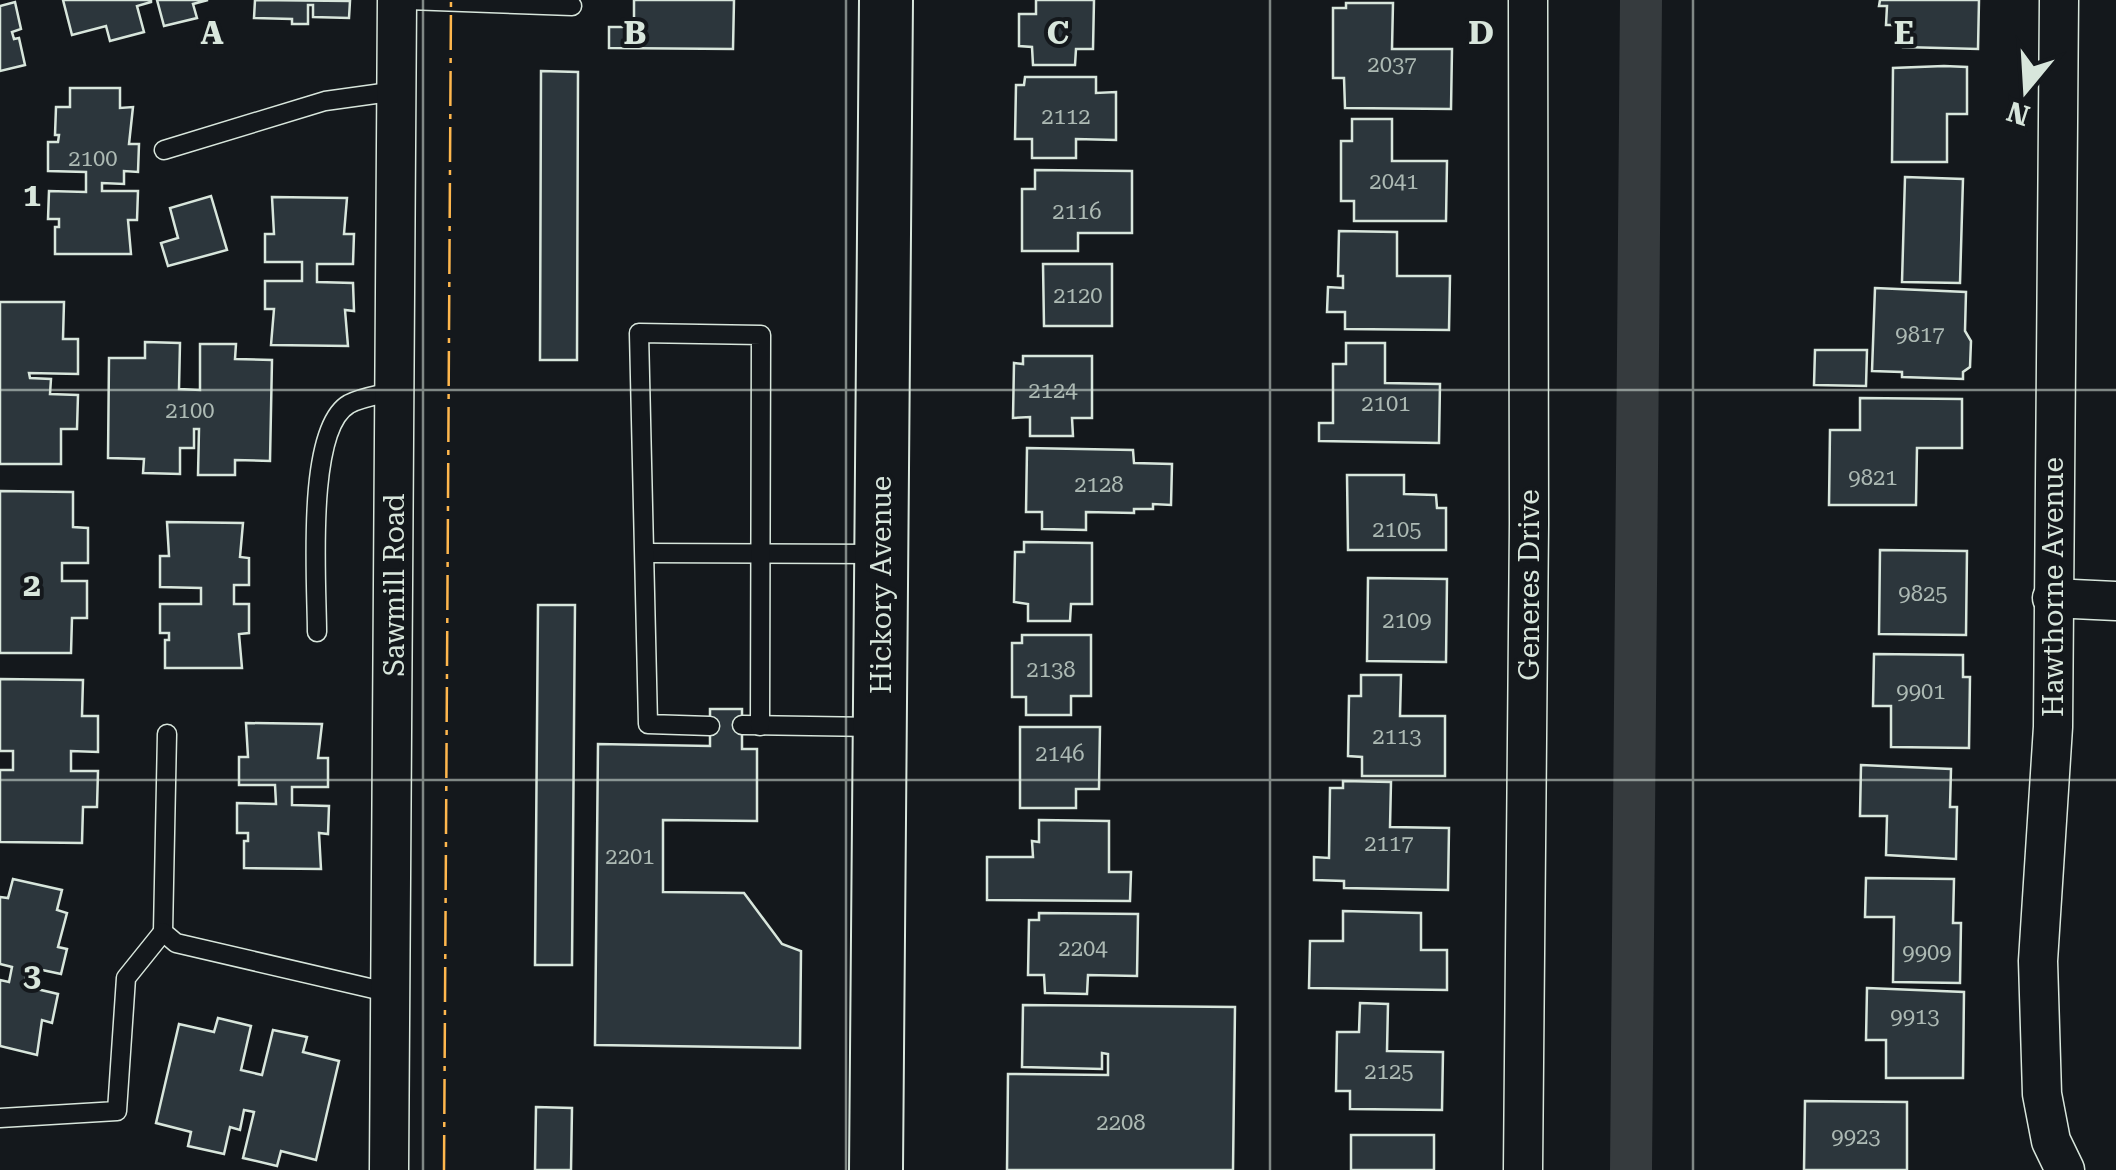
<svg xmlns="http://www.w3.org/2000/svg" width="2116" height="1170" viewBox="0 0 2116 1170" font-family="'Roboto Serif',serif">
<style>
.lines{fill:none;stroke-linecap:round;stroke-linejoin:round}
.canal{stroke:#363b3e;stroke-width:42}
.building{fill:#2c363c;stroke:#d8e6dc;stroke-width:2.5}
.lane-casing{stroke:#d8e6dc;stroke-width:21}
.street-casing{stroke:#d8e6dc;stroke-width:41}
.secondary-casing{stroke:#d8e6dc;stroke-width:56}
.lane{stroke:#14181c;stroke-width:18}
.street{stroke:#14181c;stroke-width:38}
.secondary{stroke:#14181c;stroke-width:52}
.power{stroke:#ffb74d;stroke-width:2.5;stroke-dasharray:35 8 5 8;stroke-linecap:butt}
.grid{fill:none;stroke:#d8e6dc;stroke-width:2.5;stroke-opacity:0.55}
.labels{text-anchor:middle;stroke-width:8;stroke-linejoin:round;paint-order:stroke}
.number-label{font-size:22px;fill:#adbab4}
.street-label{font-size:28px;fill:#d8e6dc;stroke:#14181c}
.grid-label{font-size:32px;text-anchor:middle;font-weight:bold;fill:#d8e6dc;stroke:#14181c;stroke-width:8;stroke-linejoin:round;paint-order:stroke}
</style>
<rect width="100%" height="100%" fill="#14181c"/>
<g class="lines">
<path class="canal" d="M1631,1170L1641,0"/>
</g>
<g class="building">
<path d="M63,0H151V2L137,6L144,32L110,41L106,26L72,35Z"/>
<path d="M157,0H208L193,4L197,18L164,26Z"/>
<path d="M255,0L350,1L349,18L313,17V5H308V24H292V19L254,18Z"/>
<path d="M634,0H734L733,49L609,48V27H634Z"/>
<path d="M1036,0H1094L1093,49H1076L1075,65H1033L1032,47L1019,46V14H1036Z"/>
<path d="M1880,0H1979L1978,49L1903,47V25H1886L1887,6H1879Z"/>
<path d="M15,2L21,29L12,32L14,39L19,38L25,65L0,71V6Z"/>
<path d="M1346,3H1393L1392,49H1452L1451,109L1345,108L1344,78H1333V8H1346Z"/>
<path d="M1944,66L1967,67V114H1947V162H1892L1893,68Z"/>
<path d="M541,71L578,72L577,360H540Z"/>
<path d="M1025,77H1096V93L1116,92V140L1076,139V158H1032V139H1015L1016,85H1024Z"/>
<path d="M70,88H120V108L133,107L129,144H139L138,172L124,171V184L102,183V191H138L137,220H128L131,254H55V227H59V219H48L49,191L86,192V172L48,171V142H58L59,135H55L56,107H70Z"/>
<path d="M1352,119H1392V161H1447L1446,221H1354V201H1341V141H1352Z"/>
<path d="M1035,170L1132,171V233H1078V251H1022V189H1035Z"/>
<path d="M1905,177L1963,179L1960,283L1902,282Z"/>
<path d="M211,196L227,250L168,266L161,243L178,238L170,208Z"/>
<path d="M272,197L347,198L344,234H354L353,264H317V282L353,283L354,311L345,310L348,346L271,345L274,309H265V281H302V262H265V234H274Z"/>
<path d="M1339,231L1397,232V276H1450L1449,330L1345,329V312H1327L1328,287L1343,288V276H1338Z"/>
<path d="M1043,264H1112V326H1044Z"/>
<path d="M1875,288L1966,292L1965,331L1971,341L1970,367L1963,372V379L1902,377V372L1872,371Z"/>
<path d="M0,302H64L63,339H78V374L29,373L30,378L51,379L50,394L78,395L77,429H61V464H0Z"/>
<path d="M145,342L180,343L179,389L200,390V344H236L235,359L272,360L270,461L235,460V475H198L199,429H194V448H180V474L143,473L144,459L108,458L109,358H145Z"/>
<path d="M1346,343H1385V383L1440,384L1439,443L1319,441V423H1333V364H1346Z"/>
<path d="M1815,350H1867L1866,386L1814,385Z"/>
<path d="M1023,356H1092V418H1072L1073,436H1030V417L1013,418L1014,363L1023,364Z"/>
<path d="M1860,398L1962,399V448H1917L1916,505H1829L1830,430H1860Z"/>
<path d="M1027,448L1133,450L1134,463L1172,464L1171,505L1153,504V509H1134V513L1086,512V530L1042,529V512H1026Z"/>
<path d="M1347,475H1404V494L1436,495L1437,508H1446V550H1348Z"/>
<path d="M0,491L73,492V527L88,528V563H62V581H87V618H72L71,653H0Z"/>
<path d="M167,522L243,523L240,557L249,558V585H234V604H249V633L239,634L242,668H165V640H169V633H160V604H201V588L160,587V556H169Z"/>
<path d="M1024,542L1092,543V604H1071L1070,621H1028V604L1014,602L1015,552H1024Z"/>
<path d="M1880,550L1967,551L1966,635L1879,634Z"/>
<path d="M1368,578L1447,579L1446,662L1367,661Z"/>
<path d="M538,605H575L572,965H535Z"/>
<path d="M1022,635H1091V696H1071V715H1026V697H1012V643H1022Z"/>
<path d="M1874,654L1963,655V677H1970L1969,748L1891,747V706H1873Z"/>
<path d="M1361,675H1401L1400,716H1445V776H1362V757L1348,756L1349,696H1361Z"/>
<path d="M0,679L83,680L82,716H98V752L71,751V771H98L97,807H83L82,843L0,842V770H13V751H0Z"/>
<path d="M710,709H742V749H757V821L663,820V892L744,893L782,944L801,951L800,1048L595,1045L598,744L710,746Z"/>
<path d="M246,723L322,724L318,758H328V787H292V805L329,806L328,834L319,833L321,869L244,868V841H248V833H237V803L276,804L275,785H239V757H248Z"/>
<path d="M1020,727H1100L1099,789H1076V808H1020Z"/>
<path d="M1861,765L1951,769L1950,807H1957L1956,859L1886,855L1887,816H1860Z"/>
<path d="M1343,781L1391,782L1390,827L1449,828L1448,890L1344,888V881L1314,880V857L1329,858L1330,788H1343Z"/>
<path d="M1039,820L1109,821V872H1131L1130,901L987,900V857H1033L1032,841L1039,842Z"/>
<path d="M1866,878L1954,879L1953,923H1961L1960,983L1893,982L1894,917H1865Z"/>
<path d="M13,879L62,890L57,910L67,913L58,947L67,949L61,974L28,967L24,986L58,994L52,1023L42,1020L37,1055L0,1046V980L9,982L12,967L0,964V897L8,898Z"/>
<path d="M1343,911L1421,913V950H1447V990L1309,988L1310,941H1343Z"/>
<path d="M1039,913L1138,914L1137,976L1088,975L1087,994L1045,993L1044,975H1028L1029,920H1039Z"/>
<path d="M1867,988L1964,992L1963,1078H1886V1040H1866Z"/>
<path d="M1360,1003L1388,1004L1387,1051L1443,1052L1442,1110L1350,1109V1091H1336L1337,1032H1359Z"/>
<path d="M1023,1005L1235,1007L1233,1170H1007L1008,1074L1108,1075V1054L1102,1053V1069L1022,1067Z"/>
<path d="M218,1018L251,1026L241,1070L262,1075L273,1030L307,1037L303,1052L339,1061L316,1160L281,1151L277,1166L243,1158L254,1112L244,1110L240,1130L230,1127L224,1154L188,1146L191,1132L156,1123L179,1024L214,1032Z"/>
<path d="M1805,1101L1907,1102V1170H1804Z"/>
<path d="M536,1107L572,1108L571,1170H535Z"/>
<rect x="1351" y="1135" width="83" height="35"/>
</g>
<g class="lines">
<g class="lane-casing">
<g id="lane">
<path d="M408,0L572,6"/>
<path d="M164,150L325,101L397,91"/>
<path d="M646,553L876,554"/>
<path d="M317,632C317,584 305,429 349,404C362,397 380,395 395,391"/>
<path d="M742,725L874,727"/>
<path d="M710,726L648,724L639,333L761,335L760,726"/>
<path d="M167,734L163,932L176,943L391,993"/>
<path d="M0,1118L117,1111L126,978L163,932"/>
</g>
</g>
<g class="street-casing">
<g id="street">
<path d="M2059,0L2053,727L2038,961L2042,1094L2051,1141L2065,1170"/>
<path d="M2052,598L2116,601"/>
<path d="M389,1170L397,0"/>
<path d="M1523,1170L1529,524L1528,0"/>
</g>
</g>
<g class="secondary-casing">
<path id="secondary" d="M876,1170L886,0"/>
</g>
<use href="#lane" class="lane"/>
<use href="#street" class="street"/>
<use href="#secondary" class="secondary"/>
<path class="power" d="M444,1170L451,0"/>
</g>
<path class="grid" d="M423,0V1170M846,0V1170M1270,0V1170M1693,0V1170M0,390H2116M0,780H2116"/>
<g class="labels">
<g class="number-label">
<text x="1392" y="72">2037</text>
<text x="1066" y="124">2112</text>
<text x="93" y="166">2100</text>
<text x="1394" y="189">2041</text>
<text x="1077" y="219">2116</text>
<text x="1078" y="303">2120</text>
<text x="1920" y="342">9817</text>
<text x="1053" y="398">2124</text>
<text x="1386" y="411">2101</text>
<text x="190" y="418">2100</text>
<text x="1873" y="485">9821</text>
<text x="1099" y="492">2128</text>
<text x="1397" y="537">2105</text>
<text x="1923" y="601">9825</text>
<text x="1407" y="628">2109</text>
<text x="1051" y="677">2138</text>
<text x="1921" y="699">9901</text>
<text x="1397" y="744">2113</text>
<text x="1060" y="761">2146</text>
<text x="1389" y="851">2117</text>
<text x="630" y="864">2201</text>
<text x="1083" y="956">2204</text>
<text x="1927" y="960">9909</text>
<text x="1915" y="1024">9913</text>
<text x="1389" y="1079">2125</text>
<text x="1121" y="1130">2208</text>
<text x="1856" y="1144">9923</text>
</g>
<g class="street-label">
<text transform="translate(394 585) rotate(-90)" y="10">Sawmill Road</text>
<text transform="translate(881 585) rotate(-90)" y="10">Hickory Avenue</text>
<text transform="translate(1529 585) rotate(-90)" y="10">Generes Drive</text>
<text transform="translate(2053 587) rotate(-90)" y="10">Hawthorne Avenue</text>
</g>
</g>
<g class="grid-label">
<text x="212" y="44">A</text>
<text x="635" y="44">B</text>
<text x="1058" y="44">C</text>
<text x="1481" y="44">D</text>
<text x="1904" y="44">E</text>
<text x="32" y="206">1</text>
<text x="32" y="596">2</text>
<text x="32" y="986">3</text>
</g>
<g transform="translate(2026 90) rotate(198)" stroke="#14181c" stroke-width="8" paint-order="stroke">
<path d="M0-8L18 38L0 25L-18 38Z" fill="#d8e6dc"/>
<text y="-15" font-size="28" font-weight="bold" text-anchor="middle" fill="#d8e6dc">N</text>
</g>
</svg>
